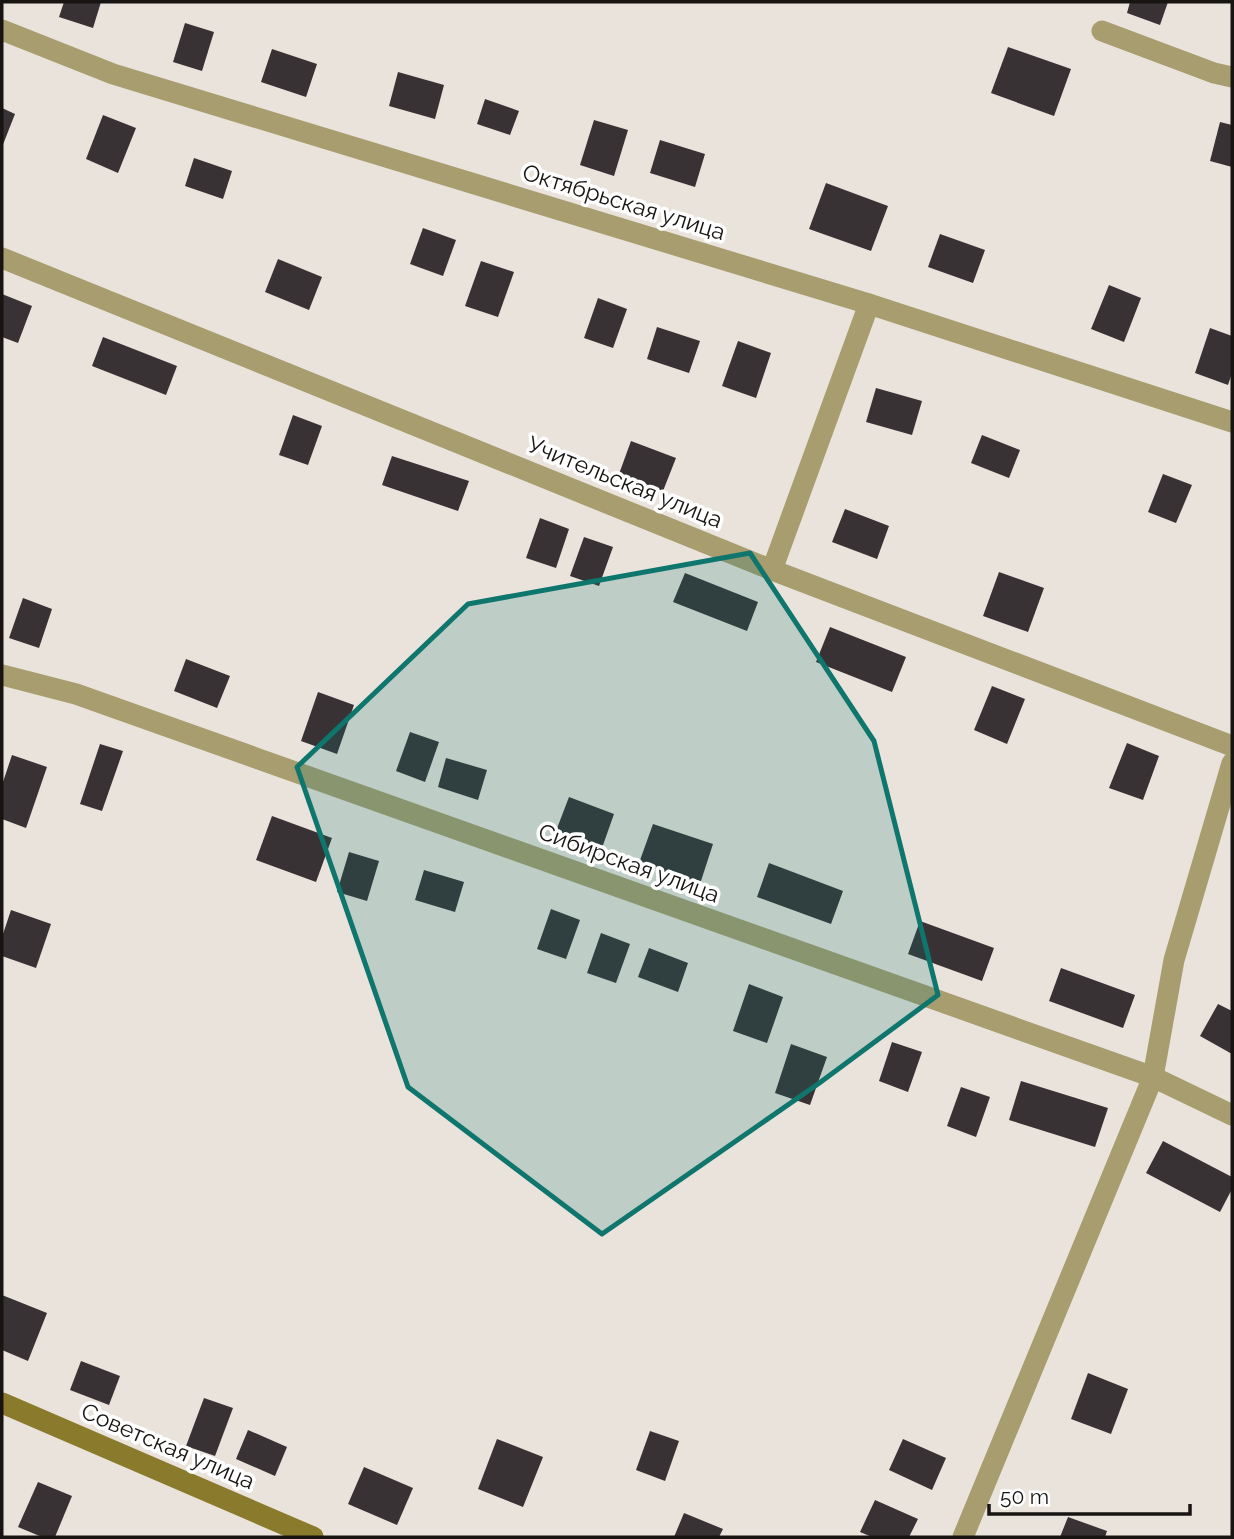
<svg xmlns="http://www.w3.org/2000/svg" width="1234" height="1539" viewBox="0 0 1234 1539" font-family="Raleway,sans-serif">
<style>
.building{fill:#393235}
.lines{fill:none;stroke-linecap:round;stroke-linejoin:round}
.minor{stroke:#a79d6e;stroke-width:21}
.secondary{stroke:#8a7a2b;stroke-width:21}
.marked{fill:#0f766e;fill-opacity:0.2;stroke:#0f766e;stroke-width:5;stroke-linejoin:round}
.labels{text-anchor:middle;stroke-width:7;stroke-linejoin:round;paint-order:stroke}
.street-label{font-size:23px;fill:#171412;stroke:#fff}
</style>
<rect width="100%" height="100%" fill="#eae3dc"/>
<g class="building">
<path d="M64,2H101L93,28L59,17Z"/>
<path d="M1130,2H1168L1160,25L1127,13Z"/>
<path d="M185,23L214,32L202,71L173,62Z"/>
<path d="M1008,47L1071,69L1054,116L991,93Z"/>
<path d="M272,49L317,64L306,97L261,82Z"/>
<path d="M398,72L444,85L435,119L389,106Z"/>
<path d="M485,99L519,111L510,135L477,124Z"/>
<path d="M2,108L15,114L2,147Z"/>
<path d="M103,115L136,128L118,173L86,159Z"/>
<path d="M594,120L628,130L614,176L580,165Z"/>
<path d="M1220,122L1232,125V167L1210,161Z"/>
<path d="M660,140L705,154L695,187L650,173Z"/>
<path d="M194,158L232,171L223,199L185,186Z"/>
<path d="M826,183L888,206L871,251L809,229Z"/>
<path d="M423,228L456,240L443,276L410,264Z"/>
<path d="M940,234L985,250L973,283L928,267Z"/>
<path d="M278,259L322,277L309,310L265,292Z"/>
<path d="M481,261L514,272L498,317L465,306Z"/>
<path d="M1109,285L1141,298L1124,342L1091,329Z"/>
<path d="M2,294L32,306L18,343L2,337Z"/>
<path d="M598,298L627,309L613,348L584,338Z"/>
<path d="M657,327L700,341L689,373L647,359Z"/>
<path d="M1210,328L1232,336V373L1228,385L1195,373Z"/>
<path d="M103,337L177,366L166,395L92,366Z"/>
<path d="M738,341L771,353L756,398L722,386Z"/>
<path d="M876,388L922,401L912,435L866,422Z"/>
<path d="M293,415L322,426L308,465L279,455Z"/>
<path d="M982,435L1020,450L1009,478L971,463Z"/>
<path d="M631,441L676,458L663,491L619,474Z"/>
<path d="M392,456L469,481L458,511L382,485Z"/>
<path d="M1163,474L1192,485L1176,523L1148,512Z"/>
<path d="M845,509L889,526L877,559L832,542Z"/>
<path d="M540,518L569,529L556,568L526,558Z"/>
<path d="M584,537L613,547L599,586L570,576Z"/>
<path d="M999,572L1044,588L1028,632L983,616Z"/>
<path d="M685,573L758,602L747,631L673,602Z"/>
<path d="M23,598L52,609L39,648L9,638Z"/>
<path d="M830,627L906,657L892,692L816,662Z"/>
<path d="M186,659L230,676L217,708L174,691Z"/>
<path d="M992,686L1025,699L1007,744L974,730Z"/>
<path d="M318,692L354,705L337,754L301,741Z"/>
<path d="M410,732L439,742L425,782L396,771Z"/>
<path d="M1127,743L1159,756L1143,800L1109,788Z"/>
<path d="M100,744L123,751L102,811L80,804Z"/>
<path d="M12,755L47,767L26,828L2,819V785Z"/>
<path d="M446,758L487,770L478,800L438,787Z"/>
<path d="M569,797L614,814L602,848L556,831Z"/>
<path d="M272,816L332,838L316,882L256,860Z"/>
<path d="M653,824L713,844L700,884L639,863Z"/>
<path d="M349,852L379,861L367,901L337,892Z"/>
<path d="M769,863L843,891L831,924L757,897Z"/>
<path d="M424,870L464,882L455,912L415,900Z"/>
<path d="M551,909L580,920L566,959L537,949Z"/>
<path d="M11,910L51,924L36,968L2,956V937Z"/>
<path d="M920,921L994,948L982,981L908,954Z"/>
<path d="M601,933L630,944L616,983L587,973Z"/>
<path d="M649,948L688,963L678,992L638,977Z"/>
<path d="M1061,968L1135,995L1123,1028L1049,1001Z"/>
<path d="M749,984L783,997L767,1043L733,1031Z"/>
<path d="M1218,1004L1232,1011V1054L1200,1036Z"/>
<path d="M892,1042L922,1052L908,1092L879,1081Z"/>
<path d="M791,1044L827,1057L810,1105L775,1093Z"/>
<path d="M1021,1081L1108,1108L1095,1147L1009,1120Z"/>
<path d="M961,1087L990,1097L976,1137L947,1126Z"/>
<path d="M1163,1141L1232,1177V1189L1220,1212L1146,1173Z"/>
<path d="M2,1295L47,1313L28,1361L2,1350Z"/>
<path d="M81,1361L120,1376L109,1405L70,1390Z"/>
<path d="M1088,1373L1128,1389L1111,1434L1071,1419Z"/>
<path d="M204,1398L233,1408L215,1456L186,1446Z"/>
<path d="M248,1430L287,1447L275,1476L236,1459Z"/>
<path d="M650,1431L679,1441L665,1481L636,1470Z"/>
<path d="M497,1439L543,1457L523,1507L478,1489Z"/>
<path d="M903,1439L946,1458L932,1490L889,1470Z"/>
<path d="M364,1467L413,1488L397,1525L348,1504Z"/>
<path d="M38,1482L72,1496L55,1537H42L18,1527Z"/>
<path d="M875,1500L918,1519L909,1537H872L860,1532Z"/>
<path d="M684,1513L723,1529L719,1537H674Z"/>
<path d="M1068,1517L1107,1531L1105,1537H1060Z"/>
</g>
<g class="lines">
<g class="minor">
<path d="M2,30L113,74L869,304L1232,422"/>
<path d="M1102,31L1214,73L1232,77"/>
<path d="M2,258L772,570L1232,746"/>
<path d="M772,570L869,304"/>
<path d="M2,675L76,694L1153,1077L1232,1115"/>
<path d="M963,1537L1153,1077L1174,960L1232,763"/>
</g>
<path class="secondary" d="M2,1403L313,1537"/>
</g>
<path class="marked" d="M750,553L874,741L938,995L818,1084L602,1234L408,1087L297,767L468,604Z"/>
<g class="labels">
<g class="street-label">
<text transform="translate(624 202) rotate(17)" y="8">Октябрьская улица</text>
<text transform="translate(625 482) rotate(22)" y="8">Учительская улица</text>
<text transform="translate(629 863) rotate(20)" y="8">Сибирская улица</text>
<text transform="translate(168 1446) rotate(23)" y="8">Советская улица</text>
</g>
</g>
<rect width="1234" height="1539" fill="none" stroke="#171412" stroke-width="7"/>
<path d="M989 1504v10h201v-10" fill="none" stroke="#171412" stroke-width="3.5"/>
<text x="1000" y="1504" font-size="21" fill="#171412" stroke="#ffffff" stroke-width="5" paint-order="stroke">50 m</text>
</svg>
